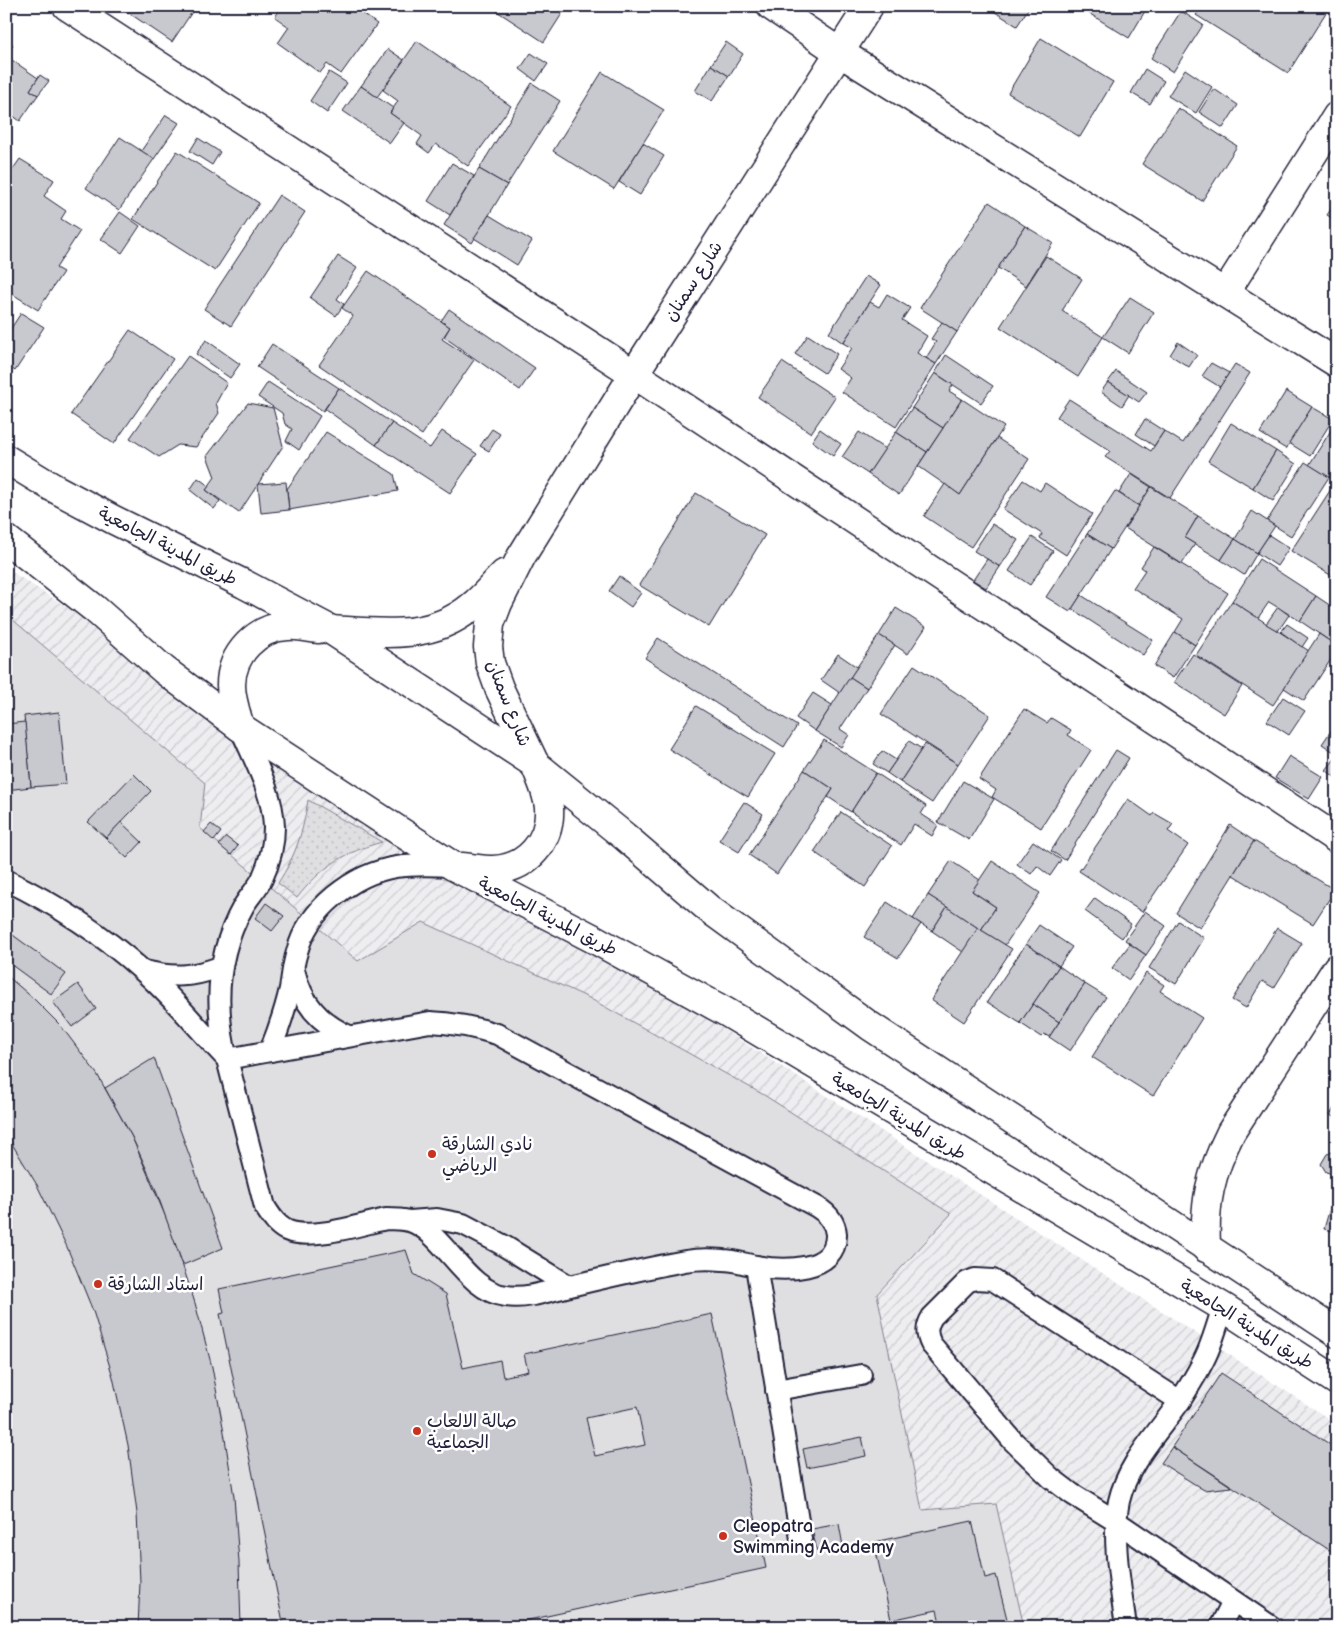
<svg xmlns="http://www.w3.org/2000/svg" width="1343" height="1633" viewBox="0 0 1343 1633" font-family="'Balsamiq Sans','Playpen Sans Arabic',sans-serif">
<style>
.industrial{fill:url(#industrial-furrows)}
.grass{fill:url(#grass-dots);stroke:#80808e}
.pitch{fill:#dfdfe2;stroke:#80808e}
.building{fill:#c8c8cf;stroke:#22223b;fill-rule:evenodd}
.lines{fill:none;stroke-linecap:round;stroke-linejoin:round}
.service-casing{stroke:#22223b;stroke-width:24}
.minor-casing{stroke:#22223b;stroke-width:31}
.primary-casing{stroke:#22223b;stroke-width:31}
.service{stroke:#fff;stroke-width:20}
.minor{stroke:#fff;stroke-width:28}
.primary{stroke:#fff;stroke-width:28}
.poi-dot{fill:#c8321e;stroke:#fff;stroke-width:2}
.labels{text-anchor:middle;stroke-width:5;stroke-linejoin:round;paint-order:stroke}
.street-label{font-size:18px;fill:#22223b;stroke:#fff}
.poi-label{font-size:18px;fill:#22223b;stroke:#fff;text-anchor:start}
</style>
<defs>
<pattern id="industrial-furrows" width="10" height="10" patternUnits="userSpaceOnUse" patternTransform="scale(1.25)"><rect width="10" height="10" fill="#eeeef1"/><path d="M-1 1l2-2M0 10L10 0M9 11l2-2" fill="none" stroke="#ccccd0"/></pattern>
<pattern id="grass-dots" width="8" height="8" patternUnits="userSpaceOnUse" patternTransform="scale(1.25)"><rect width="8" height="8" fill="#dfdfe2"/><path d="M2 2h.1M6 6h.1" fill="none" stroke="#bfbfc3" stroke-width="1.8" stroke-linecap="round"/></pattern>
</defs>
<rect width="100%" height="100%" fill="#fff"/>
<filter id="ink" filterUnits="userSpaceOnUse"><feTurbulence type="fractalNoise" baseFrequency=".02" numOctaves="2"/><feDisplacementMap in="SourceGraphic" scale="10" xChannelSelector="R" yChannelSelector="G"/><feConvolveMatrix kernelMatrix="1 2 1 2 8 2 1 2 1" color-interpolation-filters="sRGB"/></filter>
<g filter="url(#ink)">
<path class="industrial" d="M6,568L1337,1424V1627H6Z"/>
<path class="grass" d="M308,800L382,842C345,852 321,867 297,898L278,883C296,855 303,832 308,800Z"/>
<path class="pitch" d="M6,614L205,783L200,828L358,961L423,922L589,998L764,1095L951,1214L877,1294L922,1510L996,1504L1024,1627H6Z"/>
<g class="building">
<path d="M125,6H191L194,9L172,42L123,9Z"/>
<path d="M282,6H352L377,24L341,74L327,64L320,73L278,43L289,27L275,17Z"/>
<path d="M489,6H567L544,42Z"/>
<path d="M995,6H1030L1017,26L992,10Z"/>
<path d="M1077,6H1148L1129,38Z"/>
<path d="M1202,6H1330L1288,73L1196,15Z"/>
<path d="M1181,11L1203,25L1173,72L1151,58Z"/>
<path d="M1041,38L1113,82L1080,137L1008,93Z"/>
<path d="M6,40L13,45L6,55Z"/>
<path d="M417,41L511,106L468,166L436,144L429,153L417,144L422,136L390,113L398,101L383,90Z"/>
<path d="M726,42L743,54L729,76L711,65Z"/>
<path d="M388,49L404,60L377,97L361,86Z"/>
<path d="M531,53L548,64L536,81L520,69Z"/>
<path d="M6,56L38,78L30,90L38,95L20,121L12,115L6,124Z"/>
<path d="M711,65L729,76L712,101L695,91Z"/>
<path d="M1145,69L1164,81L1150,104L1131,93Z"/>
<path d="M1185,69L1212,87L1196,113L1168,96Z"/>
<path d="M329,72L347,83L327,113L310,101Z"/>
<path d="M602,72L664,110L614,189L553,151Z"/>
<path d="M40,75L49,81L38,95L30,90Z"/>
<path d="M532,83L560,101L507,185L479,169Z"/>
<path d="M361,86L393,108L390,113L404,123L390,143L343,111Z"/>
<path d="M1214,89L1238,105L1223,128L1199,112Z"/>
<path d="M1178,108L1237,146L1202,201L1142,164Z"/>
<path d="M166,115L179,123L154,159L141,151Z"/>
<path d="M120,137L154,159L119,210L86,188Z"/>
<path d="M198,138L220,152L212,165L190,151Z"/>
<path d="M643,143L664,156L640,195L619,182Z"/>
<path d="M177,151L259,203L215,271L133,219Z"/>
<path d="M20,159L54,180L44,196L66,211L61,219L80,231L56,268L63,272L38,310L6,290V179Z"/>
<path d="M452,163L474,176L450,215L428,201Z"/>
<path d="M479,169L507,185L472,243L444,225Z"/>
<path d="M279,195L305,212L231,326L204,309Z"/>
<path d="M1337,201V221L1327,215Z"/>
<path d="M989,202L1025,226L957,332L920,308Z"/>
<path d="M120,212L140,226L122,253L101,239Z"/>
<path d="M489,215L532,241L517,265L474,238Z"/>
<path d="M1025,226L1053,243L1026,286L998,268Z"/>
<path d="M338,256L357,268L337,299L344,304L336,316L310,298Z"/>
<path d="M1046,256L1082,279L1062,311L1103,337L1078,377L1000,327Z"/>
<path d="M368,271L450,327L442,339L474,360L422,435L319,365L353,316L342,308Z"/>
<path d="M866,276L881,285L843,343L829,333Z"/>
<path d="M887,294L910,308L902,320L927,336L917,353L936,364L896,427L842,392L851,378L838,369L852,348L843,343L870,302L879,307Z"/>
<path d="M1130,297L1154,312L1128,353L1103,337Z"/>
<path d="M449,309L535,368L520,390L444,337L450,327L441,321Z"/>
<path d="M21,313L44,327L15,371L6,365V336Z"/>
<path d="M942,322L957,332L936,364L926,358L936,342L931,339Z"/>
<path d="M130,330L173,359L114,444L71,414Z"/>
<path d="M808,335L837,354L824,373L795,354Z"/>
<path d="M206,340L240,364L230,378L196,354Z"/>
<path d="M1178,342L1197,355L1189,367L1170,355Z"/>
<path d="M272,344L339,388L323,411L257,367Z"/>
<path d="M946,355L993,386L981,403L935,373Z"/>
<path d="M188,356L227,383L216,403L219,413L196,447L178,445L159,457L130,438Z"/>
<path d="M782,362L835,397L811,433L758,397Z"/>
<path d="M1211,363L1229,373L1220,387L1202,376Z"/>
<path d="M1235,364L1250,373L1170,498L1105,457L1110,451L1057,417L1069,399L1151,451L1164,431L1183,443Z"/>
<path d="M1116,371L1147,392L1139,402L1108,382Z"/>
<path d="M935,373L953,385L949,391L962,399L943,428L912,408Z"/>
<path d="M268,382L320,416L299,450L286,441L292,429L285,424L282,413L258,397Z"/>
<path d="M1108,382L1129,395L1122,406L1101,392Z"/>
<path d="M339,388L392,423L376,445L325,409Z"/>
<path d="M1286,391L1312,407L1286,449L1260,433Z"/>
<path d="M962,399L1004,427L960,495L918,466Z"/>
<path d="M248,403L273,408L283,446L239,513L206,490L215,477L207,456Z"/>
<path d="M1312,407L1333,419L1310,456L1289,443Z"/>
<path d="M912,408L943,428L927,452L896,432Z"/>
<path d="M1145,419L1164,431L1154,446L1136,434Z"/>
<path d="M392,423L430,448L442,431L477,454L450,493L376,445Z"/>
<path d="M1231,423L1276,451L1253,488L1208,461Z"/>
<path d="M1335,424L1337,425V464L1329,477L1309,465Z"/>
<path d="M492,429L500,434L489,451L480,446Z"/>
<path d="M820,429L841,444L833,456L812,441Z"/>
<path d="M326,432L394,474L398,491L289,510L287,489Z"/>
<path d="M859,432L885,449L868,474L842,457Z"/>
<path d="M896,432L927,452L899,495L868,474Z"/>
<path d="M997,438L1029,459L971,547L924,516L945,484L960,495Z"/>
<path d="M1276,451L1296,464L1273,501L1253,488Z"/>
<path d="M1305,462L1329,477L1291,536L1267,521Z"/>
<path d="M1337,464V482L1329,477Z"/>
<path d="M1131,474L1151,487L1139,506L1119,493Z"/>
<path d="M198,478L209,486L206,490L220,501L214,509L190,490Z"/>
<path d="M1023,480L1040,491L1045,483L1092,514L1066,555L1040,538L1042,534L1003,509Z"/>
<path d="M286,482L289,510L261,513L258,484Z"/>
<path d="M1333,486L1337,488V579L1291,551Z"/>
<path d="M1151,487L1198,516L1185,538L1195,544L1182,564L1125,528Z"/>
<path d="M1115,491L1139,506L1111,549L1087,534Z"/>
<path d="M696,493L765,535L709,627L639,585Z"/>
<path d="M1252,511L1275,526L1257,553L1235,539Z"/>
<path d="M1198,516L1235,539L1221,560L1185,538Z"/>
<path d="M992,524L1018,540L1000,567L974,551Z"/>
<path d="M1087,534L1111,549L1070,612L1046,597Z"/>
<path d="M1269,535L1289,548L1277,566L1257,553Z"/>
<path d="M1032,537L1053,551L1030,585L1009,571Z"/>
<path d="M1235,539L1257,553L1244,575L1221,560Z"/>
<path d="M1154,547L1228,593L1195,645L1175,632L1183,619L1133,588L1145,570L1141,567Z"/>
<path d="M987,559L1000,567L986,588L973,580Z"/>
<path d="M1259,559L1316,596L1300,621L1269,602L1258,618L1232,601Z"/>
<path d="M619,576L641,593L631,607L609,591Z"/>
<path d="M1081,595L1153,640L1143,655L1072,609Z"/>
<path d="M1316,596L1337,610V646L1300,621Z"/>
<path d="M1232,601L1309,651L1273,705L1196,655Z"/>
<path d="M1278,607L1289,615L1278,631L1266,624Z"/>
<path d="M896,608L926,627L908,654L879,635Z"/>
<path d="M1287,624L1308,638L1302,647L1281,632Z"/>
<path d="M1175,632L1195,645L1173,678L1154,666Z"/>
<path d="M1319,634L1337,646V650L1304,701L1284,688Z"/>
<path d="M879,635L895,645L867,688L850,677Z"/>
<path d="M658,638L797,726L784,747L645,658Z"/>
<path d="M838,654L857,667L840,693L821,680Z"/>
<path d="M1193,654L1242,686L1224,714L1174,682Z"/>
<path d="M914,665L990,715L958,764L881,714Z"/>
<path d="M850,677L867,688L840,729L849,735L841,747L815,731Z"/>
<path d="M813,693L832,705L815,731L796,718Z"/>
<path d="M1283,697L1305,711L1289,735L1267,721Z"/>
<path d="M696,706L775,754L748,797L669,749Z"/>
<path d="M1024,709L1047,723L1051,718L1071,730L1068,735L1091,750L1041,828L992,797L996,790L979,779Z"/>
<path d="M59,712L66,784L31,787L24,716Z"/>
<path d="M25,722L31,787L6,790V724Z"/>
<path d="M1337,722V754L1322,744Z"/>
<path d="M824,740L876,773L851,812L828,797L833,789L804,770Z"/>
<path d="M909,741L922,749L900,782L887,773Z"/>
<path d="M925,744L958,764L932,803L900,782Z"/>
<path d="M1116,750L1129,758L1065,860L1051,851Z"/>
<path d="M882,751L896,760L887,773L873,764Z"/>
<path d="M1289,756L1323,777L1309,799L1275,778Z"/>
<path d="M1337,756V779L1326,770Z"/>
<path d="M804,770L833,789L777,874L749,855Z"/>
<path d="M876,773L926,806L921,814L938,825L932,836L914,824L901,845L851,812Z"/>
<path d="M134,774L151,791L106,838L88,822Z"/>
<path d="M963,781L994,799L969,840L938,822Z"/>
<path d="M1128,799L1152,816L1154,813L1173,824L1168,831L1188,845L1142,912L1079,871Z"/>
<path d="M744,802L763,814L739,852L719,840Z"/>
<path d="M841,812L892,846L865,887L814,852Z"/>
<path d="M121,822L142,842L127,858L106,838Z"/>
<path d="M211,824L221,832L214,841L204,832Z"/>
<path d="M1230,825L1254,841L1200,928L1176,913Z"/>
<path d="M226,837L238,846L231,855L219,845Z"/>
<path d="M1033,841L1061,860L1050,876L1037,866L1031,874L1017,864Z"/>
<path d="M1254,841L1335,890L1313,924L1233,875Z"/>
<path d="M951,861L980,880L972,891L996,907L981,930L928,895Z"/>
<path d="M992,861L1040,893L1005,945L981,930L996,907L972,891Z"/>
<path d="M928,895L947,907L932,931L913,919Z"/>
<path d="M1095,898L1131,924L1122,938L1085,911Z"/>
<path d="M887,902L921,924L898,958L864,937Z"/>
<path d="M266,903L284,916L272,931L255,918Z"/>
<path d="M947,907L978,928L963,952L932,931Z"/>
<path d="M1145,911L1166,926L1146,955L1125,940Z"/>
<path d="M1178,921L1204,938L1176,984L1149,968Z"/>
<path d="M1039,925L1072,947L1059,966L1026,944Z"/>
<path d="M978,928L1012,949L964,1022L931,1000Z"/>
<path d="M1277,928L1302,943L1274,988L1262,981L1246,1008L1232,1000Z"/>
<path d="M6,930L66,974L51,994L6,961Z"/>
<path d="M1026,944L1059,966L1020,1023L987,1002Z"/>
<path d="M1130,944L1146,955L1129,980L1112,968Z"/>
<path d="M1059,966L1085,984L1059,1022L1033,1004Z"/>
<path d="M1146,973L1164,985L1160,991L1202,1018L1153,1096L1092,1057Z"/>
<path d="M6,975L34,999L61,1026L97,1074L132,1137L170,1227L195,1303L212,1367L224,1432L234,1497L239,1562L241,1627H138L140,1582L137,1513L128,1445L113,1377L93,1311L67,1247L37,1185L6,1134Z"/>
<path d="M78,984L96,1009L72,1027L53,1002Z"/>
<path d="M1085,984L1106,997L1070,1051L1049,1037Z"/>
<path d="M1033,1004L1059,1022L1049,1037L1044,1034L1041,1037L1020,1023Z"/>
<path d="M154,1058L223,1248L183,1265L155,1188L132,1137L105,1088Z"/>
<path d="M1337,1103V1119L1330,1115Z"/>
<path d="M1337,1150V1175L1326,1172L1321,1164L1327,1154Z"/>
<path d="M1332,1201L1337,1203V1232L1324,1229Z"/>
<path d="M406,1250L414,1274L446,1294L463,1368L500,1360L503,1377L528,1371L524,1354L712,1314L766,1568L497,1627H284L220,1314L224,1313L219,1289ZM637,1407L645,1445L595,1456L586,1418Z"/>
<path d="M1221,1373L1337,1449V1555L1172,1447Z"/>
<path d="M862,1437L866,1456L807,1468L803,1449Z"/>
<path d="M1172,1447L1232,1487L1204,1490L1161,1463Z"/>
<path d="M972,1521L985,1578L996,1575L1009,1627H941L937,1610L891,1620L874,1542Z"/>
<path d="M839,1524L843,1546L817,1551L812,1529Z"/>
</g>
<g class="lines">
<g class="service-casing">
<g id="service">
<path d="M6,880C56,904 102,934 143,971C173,997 198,1029 225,1057"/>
<path d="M294,970C302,1003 319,1023 349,1036"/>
<path d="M144,971C173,978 192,977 220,967"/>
<path d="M270,1051C278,1031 285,1011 290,989C292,977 293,964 297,952C308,909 353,874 396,867C415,864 434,865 453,866"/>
<path d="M227,1059L430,1022C454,1023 474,1027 497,1034L817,1207C827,1213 835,1221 836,1234C837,1273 783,1271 756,1266C745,1264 734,1260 723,1260C710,1259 697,1259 685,1261C646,1268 608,1277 570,1286C549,1291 528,1299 506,1296C465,1291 444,1231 409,1221C401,1219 394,1219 386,1219C359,1225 310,1241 286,1230C276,1225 271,1216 265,1207L227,1059C214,1006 216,955 243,907C248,898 257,889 262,879C269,864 274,844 274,827C273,792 253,758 240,727"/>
<path d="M410,1221L437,1219L463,1224L501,1244L569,1286"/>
<path d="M756,1266L801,1539"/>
<path d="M776,1390L861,1375"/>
<path d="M1180,1401L993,1280L975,1279L967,1282L932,1317C926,1327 926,1334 931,1344L1013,1441L1051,1478L1072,1494L1117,1522L1272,1627"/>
<path d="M1126,1627C1121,1588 1111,1539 1119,1501C1128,1462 1158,1433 1180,1401C1190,1385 1201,1368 1208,1351C1214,1337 1218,1322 1223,1307"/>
<path d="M1220,1627L1233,1601"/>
</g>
</g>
<g class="minor-casing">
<g id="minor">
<path d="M67,6L634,374L1337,839"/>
<path d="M771,6L839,52L1337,363"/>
<path d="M1225,293L1337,116"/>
<path d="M331,630C380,633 430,641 471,607C483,598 493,585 504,574"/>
<path d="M535,764L499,688L490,663L488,647L490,624L498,603L521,557L634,374L869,6"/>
<path d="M1206,1248C1204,1202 1210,1174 1231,1132L1337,968"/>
</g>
</g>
<g class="primary-casing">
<g id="primary">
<path d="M6,459L52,487L114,520L244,584L331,630L535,764L624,836L709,909L870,1026L1337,1333"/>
<path d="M6,539L95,609L164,670L240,727L453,866L594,939L726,1012L1223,1307L1337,1381"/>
<path d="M240,727C236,713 231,699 231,685C231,654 257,627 288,626C298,625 309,628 319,629"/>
<path d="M462,867C473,868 483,870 493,870C527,869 551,841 549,808C548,793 540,778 535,764"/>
</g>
</g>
<use href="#service" class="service"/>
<use href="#minor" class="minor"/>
<use href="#primary" class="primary"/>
</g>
</g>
<g class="poi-dot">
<circle cx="432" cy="1154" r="5"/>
<circle cx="98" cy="1284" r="5"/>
<circle cx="417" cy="1431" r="5"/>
<circle cx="723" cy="1536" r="5"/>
</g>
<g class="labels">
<g class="street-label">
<text transform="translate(693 281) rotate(-57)" y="6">شارع سمنان</text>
<text transform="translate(168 546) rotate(27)" y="6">طريق المدينة الجامعية</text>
<text transform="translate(509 703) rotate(68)" y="6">شارع سمنان</text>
<text transform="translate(548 916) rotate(27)" y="6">طريق المدينة الجامعية</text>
<text transform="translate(899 1116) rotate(31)" y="6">طريق المدينة الجامعية</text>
<text transform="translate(1247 1324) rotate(32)" y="6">طريق المدينة الجامعية</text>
</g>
<g class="poi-label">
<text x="442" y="1150">نادي الشارقة<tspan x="442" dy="21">الرياضي</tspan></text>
<text x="108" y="1290">استاد الشارقة</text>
<text x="427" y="1427">صالة الالعاب<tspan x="427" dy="21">الجماعية</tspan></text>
<text x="733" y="1532">Cleopatra<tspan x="733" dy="21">Swimming Academy</tspan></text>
</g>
</g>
<rect width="1343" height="1633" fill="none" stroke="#fff" stroke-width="25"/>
<rect x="12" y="12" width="1318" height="1608" fill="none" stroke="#22223b" stroke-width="2" filter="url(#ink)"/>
</svg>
